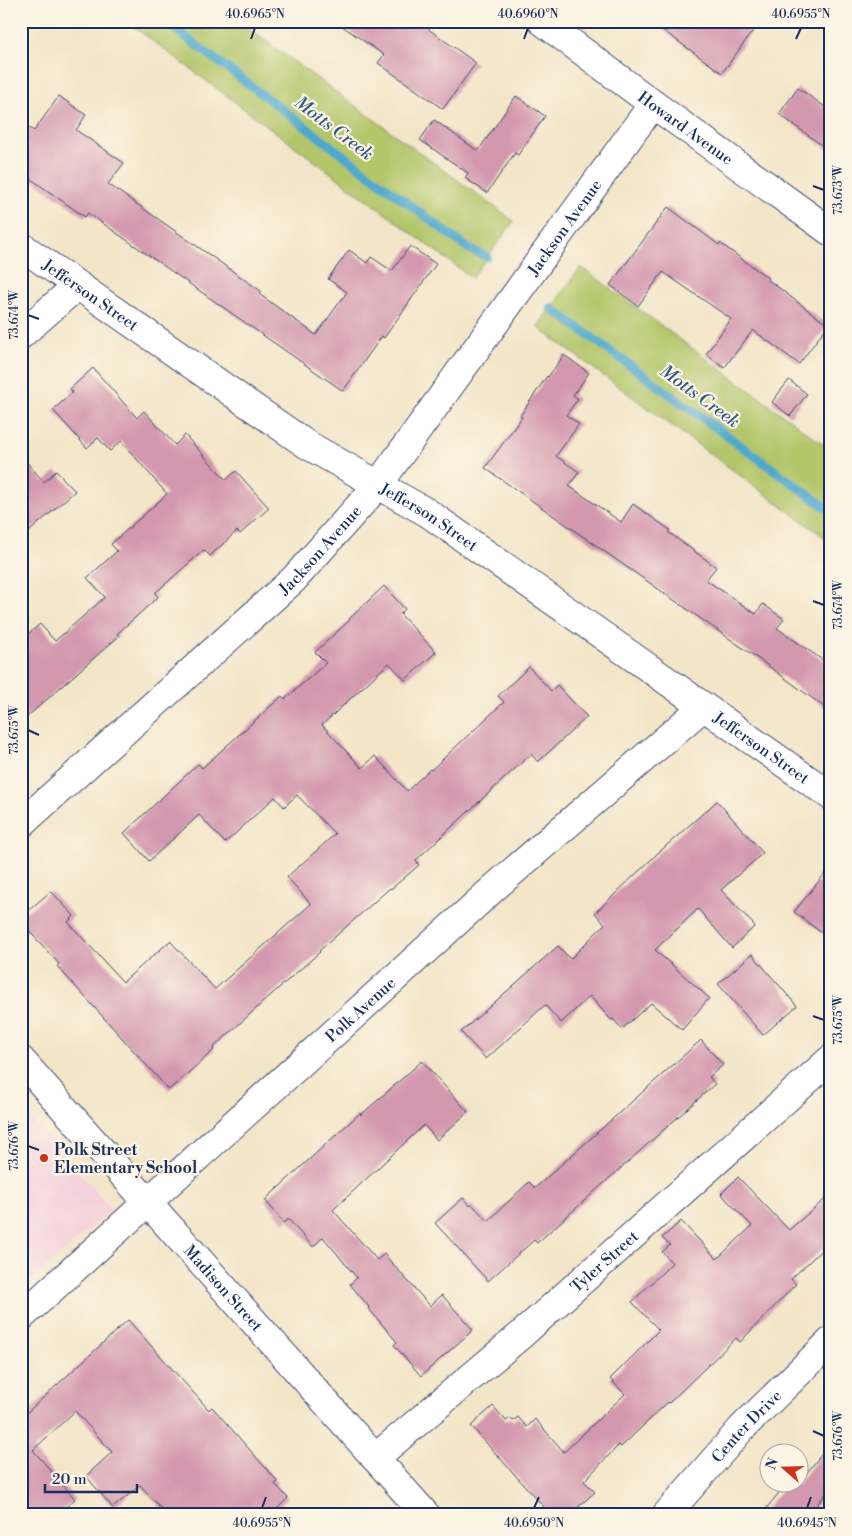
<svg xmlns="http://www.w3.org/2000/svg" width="852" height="1536" viewBox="0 0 852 1536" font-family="'Libre Bodoni',serif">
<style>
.built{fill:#f4cfdd}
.green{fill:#b3c66a;stroke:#677a64}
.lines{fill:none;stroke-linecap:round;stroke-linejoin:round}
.stream{stroke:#4fa8cc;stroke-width:9}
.building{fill:#d398ae}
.minor-casing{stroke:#3b4a6e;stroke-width:30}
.minor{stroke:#fff;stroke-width:28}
.ticks{fill:none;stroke:#1b2f5e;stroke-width:2}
.poi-dot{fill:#c8321e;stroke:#fcf5e5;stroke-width:2}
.labels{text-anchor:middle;stroke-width:4.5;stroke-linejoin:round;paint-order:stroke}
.street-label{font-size:16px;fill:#1b2f5e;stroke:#fcf5e5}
.poi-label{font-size:16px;font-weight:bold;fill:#1b2f5e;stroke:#fcf5e5;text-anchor:start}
.water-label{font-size:18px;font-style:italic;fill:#2d5984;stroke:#fcf5e5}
.neatline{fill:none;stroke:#1b2f5e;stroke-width:2}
.ticks-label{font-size:12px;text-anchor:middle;fill:#1b2f5e}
</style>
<rect width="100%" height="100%" fill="#fcf5e5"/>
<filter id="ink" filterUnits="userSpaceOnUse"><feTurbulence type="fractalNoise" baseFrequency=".02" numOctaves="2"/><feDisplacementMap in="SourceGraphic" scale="10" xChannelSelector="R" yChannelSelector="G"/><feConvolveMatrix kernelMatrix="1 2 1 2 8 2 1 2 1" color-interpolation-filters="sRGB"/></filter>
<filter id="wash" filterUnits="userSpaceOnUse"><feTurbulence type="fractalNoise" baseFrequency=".0096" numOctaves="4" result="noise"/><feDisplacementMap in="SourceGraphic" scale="20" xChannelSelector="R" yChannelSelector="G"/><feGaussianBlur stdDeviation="1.12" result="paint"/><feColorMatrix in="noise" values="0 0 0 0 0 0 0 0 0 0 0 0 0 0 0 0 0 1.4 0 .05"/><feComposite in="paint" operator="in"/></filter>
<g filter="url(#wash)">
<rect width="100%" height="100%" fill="#f3e5c8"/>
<path class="built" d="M21,1107L112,1210L21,1289Z"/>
<g class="green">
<path d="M126,21H238L514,221L472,278Z"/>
<path d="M581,267L831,450V542L537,327Z"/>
</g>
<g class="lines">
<g class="stream">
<path d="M164,21L469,249L487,257"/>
<path d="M551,308L831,511"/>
</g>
</g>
<g id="blocks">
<g class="building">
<path d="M335,21H417L476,63L443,109L378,63L384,55Z"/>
<path d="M650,21H760L722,73Z"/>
<path d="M798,88L831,111V152L779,114Z"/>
<path d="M59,96L86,115L76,130L124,163L108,184L261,291L259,294L316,335L347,292L328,279L349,250L367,263L371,257L392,271L410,246L436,264L384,338L382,336L343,391L88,213L85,217L21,172V122L34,131Z"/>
<path d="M516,96L545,116L518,155L515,153L487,193L465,178L468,173L420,140L434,120L478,151Z"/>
<path d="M668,207L719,245L720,243L768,278L767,279L828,325L799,364L753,330L724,368L706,354L731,319L663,272L638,306L610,285Z"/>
<path d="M564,355L589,373L573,395L578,399L566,415L579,424L556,456L579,472L569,486L621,522L633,504L670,530L668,532L716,567L706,580L756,614L763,604L784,619L777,628L831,666V712L767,665L485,468L522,417L520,416L547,376L548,377Z"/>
<path d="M93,368L137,418L144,411L175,445L185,435L226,480L236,471L269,508L240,534L237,531L210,556L204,550L155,593L158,597L117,634L119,636L21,722V640L40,624L55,641L105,597L87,578L117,551L111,544L167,494L121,441L110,451L98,438L87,448L53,410L73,392L70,389Z"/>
<path d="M789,380L807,394L790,416L772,402Z"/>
<path d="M21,456L44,482L56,471L75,491L21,539Z"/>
<path d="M384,586L405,609L400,614L436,652L405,680L389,663L322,725L362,768L375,756L407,791L430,769L431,770L504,702L498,696L529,667L551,691L557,685L587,717L538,762L531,754L416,860L419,865L391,889L390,888L319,951L320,952L272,994L213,1048L214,1050L169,1090L57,966L59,964L21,922V917L51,891L74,916L68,922L123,982L170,941L215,989L311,904L287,877L335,834L297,795L284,807L275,797L225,843L199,815L149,861L124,833L198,764L202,768L282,696L285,699L326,663L315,652L350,620L349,619Z"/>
<path d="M717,801L763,853L721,890L755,926L732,948L698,909L655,950L709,998L682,1030L651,1003L622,1029L613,1019L611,1020L590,996L561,1023L545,1005L486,1059L461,1032L558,946L570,959L605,924L595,913L658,853Z"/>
<path d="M831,866V940L794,912Z"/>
<path d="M752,954L797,1006L763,1035L718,984Z"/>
<path d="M701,1040L723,1065L709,1077L715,1084L537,1243L534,1240L488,1281L435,1223L463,1198L470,1206L472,1204L488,1221L529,1182L535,1188Z"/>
<path d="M422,1061L468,1112L437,1140L424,1125L333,1210L377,1260L384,1254L430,1306L442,1295L473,1330L421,1376L394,1345L397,1342L368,1308L369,1307L350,1284L357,1278L323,1237L313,1247L288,1219L284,1223L265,1200L360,1113L361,1115Z"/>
<path d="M738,1177L789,1230L831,1194V1241L791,1279L796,1284L740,1342L736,1338L669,1403L668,1402L621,1447L619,1445L584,1481L595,1492L569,1515H551L471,1426L493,1406L506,1421L510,1418L513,1421L518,1417L527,1427L535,1419L564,1452L625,1394L610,1379L659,1330L632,1302L672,1263L662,1252L670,1245L662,1238L681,1221L717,1259L752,1226L721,1194Z"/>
<path d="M128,1320L209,1410L212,1407L278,1482L275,1484L288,1498L271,1515H167L140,1485L113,1508L86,1476L112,1452L75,1411L33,1450L75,1499L57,1515H21V1418Z"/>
<path d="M831,1443V1487L809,1515H761L786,1484H800V1481Z"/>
</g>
</g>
</g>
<g filter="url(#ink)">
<use href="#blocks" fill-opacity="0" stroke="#3b4a6e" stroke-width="1"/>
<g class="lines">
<g class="minor-casing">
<g id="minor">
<path id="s1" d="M542,21L653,104L831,232"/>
<path id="s2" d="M21,246L306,444L428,513L831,796"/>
<path d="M21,335L78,285"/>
<path id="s3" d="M21,824L294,579L378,485L653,104"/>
<path id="s4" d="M21,1060L426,1515"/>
<path id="s5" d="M21,1317L495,887L703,707"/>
<path id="s6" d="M375,1458L521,1335L831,1059"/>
<path id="s7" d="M666,1515L742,1428L831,1341"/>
</g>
</g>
<use href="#minor" class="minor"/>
</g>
</g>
<path class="ticks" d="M251,39L255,28M524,39L528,28M796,39L801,28M813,186L824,190M28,315L39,319M813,601L824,605M28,730L39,735M813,1016L824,1020M28,1146L39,1150M813,1431L824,1436M262,1508L266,1497M534,1508L539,1497M807,1508L811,1497"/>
<circle class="poi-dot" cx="44" cy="1158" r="5"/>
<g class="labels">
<g class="street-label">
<text dy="6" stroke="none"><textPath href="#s1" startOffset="179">Howard Avenue</textPath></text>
<text dy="6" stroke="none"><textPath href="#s3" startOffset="811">Jackson Avenue</textPath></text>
<text dy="6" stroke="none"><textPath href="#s2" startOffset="85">Jefferson Street</textPath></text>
<text dy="6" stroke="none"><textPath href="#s2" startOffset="490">Jefferson Street</textPath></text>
<text dy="6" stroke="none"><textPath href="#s3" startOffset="406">Jackson Avenue</textPath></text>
<text dy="6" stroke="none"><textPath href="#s2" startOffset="895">Jefferson Street</textPath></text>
<text dy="6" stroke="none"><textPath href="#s5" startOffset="458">Polk Avenue</textPath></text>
<text dy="6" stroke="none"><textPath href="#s6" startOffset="302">Tyler Street</textPath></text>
<text dy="6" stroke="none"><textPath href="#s4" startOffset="305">Madison Street</textPath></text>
<text dy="6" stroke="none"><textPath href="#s7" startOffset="120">Center Drive</textPath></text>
</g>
<g class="poi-label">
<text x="54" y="1155">Polk Street<tspan x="54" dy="18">Elementary School</tspan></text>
</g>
<g class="water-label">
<text transform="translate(334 128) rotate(37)" y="6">Motts Creek</text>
<text transform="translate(700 396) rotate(36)" y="6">Motts Creek</text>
</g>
</g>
<rect width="852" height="1536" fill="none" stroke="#fcf5e5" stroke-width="55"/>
<g transform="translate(784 1468) rotate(290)"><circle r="24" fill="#fcf5e5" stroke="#a2a6af"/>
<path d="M0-4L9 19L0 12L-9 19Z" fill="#c8321e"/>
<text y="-8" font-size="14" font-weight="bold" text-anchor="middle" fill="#1b2f5e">N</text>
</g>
<path d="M45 1484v8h92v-8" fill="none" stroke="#1b2f5e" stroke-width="2.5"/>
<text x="52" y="1484" font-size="15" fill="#1b2f5e" stroke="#fcf5e5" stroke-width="4" paint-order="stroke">20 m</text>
<rect x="28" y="28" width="796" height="1480" class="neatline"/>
<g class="ticks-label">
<text x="255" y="18">40.6965°N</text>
<text x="528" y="18">40.6960°N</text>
<text x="801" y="18">40.6955°N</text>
<text transform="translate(838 190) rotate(-90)" y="4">73.673°W</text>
<text transform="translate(14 315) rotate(-90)" y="4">73.674°W</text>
<text transform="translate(838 605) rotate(-90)" y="4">73.674°W</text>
<text transform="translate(14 730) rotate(-90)" y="4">73.675°W</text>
<text transform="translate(838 1020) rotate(-90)" y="4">73.675°W</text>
<text transform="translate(14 1146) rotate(-90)" y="4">73.676°W</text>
<text transform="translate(838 1436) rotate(-90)" y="4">73.676°W</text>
<text x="262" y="1527">40.6955°N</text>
<text x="534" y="1527">40.6950°N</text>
<text x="807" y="1527">40.6945°N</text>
</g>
</svg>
